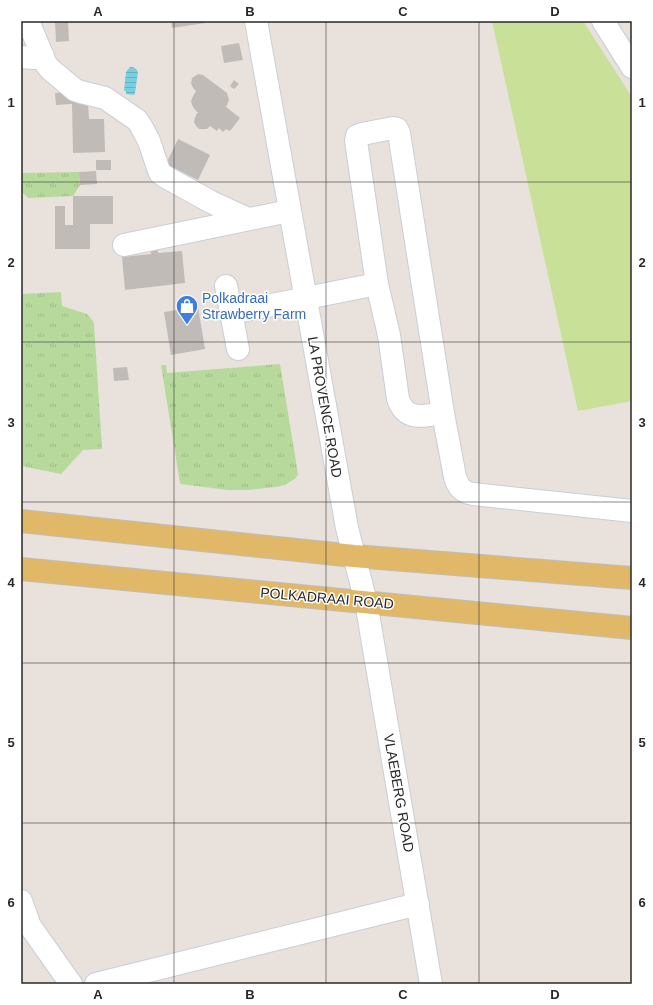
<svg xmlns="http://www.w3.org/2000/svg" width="653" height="1005" viewBox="0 0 653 1005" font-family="Helvetica,sans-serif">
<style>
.grass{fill:url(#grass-tufts)}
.pitch{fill:#c9e099}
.water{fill:url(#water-rules)}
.building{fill:#c1bbb7}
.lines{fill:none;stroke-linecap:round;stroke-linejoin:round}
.minor-casing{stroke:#c9ced8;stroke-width:24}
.major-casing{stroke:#bebebe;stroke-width:24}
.minor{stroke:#fff;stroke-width:22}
.major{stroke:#e0b868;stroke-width:22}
.grid{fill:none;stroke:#282828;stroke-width:1;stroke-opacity:0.55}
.labels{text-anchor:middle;stroke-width:3;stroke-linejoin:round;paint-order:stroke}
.shop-label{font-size:14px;fill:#366cbe;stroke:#fff;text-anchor:start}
.street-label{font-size:14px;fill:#282828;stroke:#fff}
.neatline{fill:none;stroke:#282828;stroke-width:1.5}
.grid-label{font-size:13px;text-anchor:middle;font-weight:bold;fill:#282828}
</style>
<defs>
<pattern id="grass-tufts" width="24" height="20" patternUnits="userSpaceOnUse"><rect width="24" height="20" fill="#b7da9c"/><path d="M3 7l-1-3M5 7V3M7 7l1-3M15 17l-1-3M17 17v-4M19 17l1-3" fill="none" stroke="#9dbb86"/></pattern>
<pattern id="water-rules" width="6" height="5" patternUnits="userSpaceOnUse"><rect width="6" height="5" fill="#78cfe0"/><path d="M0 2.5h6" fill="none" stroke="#68b2c0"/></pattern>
</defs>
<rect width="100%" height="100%" fill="#e9e1db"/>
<g class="grass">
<path d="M79,172L80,185L73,196L28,198L21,191V173Z"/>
<path d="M61,292L62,306L87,314L93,321L94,324L102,449L83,450L61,474L21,466V294Z"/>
<path d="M280,364L298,474L296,478L285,485L276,487L248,490H227L181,484L180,483L161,365H166L167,373Z"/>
</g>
<path class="pitch" d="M492,21H583L632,97V401L578,411Z"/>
<path class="water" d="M130,67C134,67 136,68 138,72L135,93L134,95L126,94V91H124L126,72Z"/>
<g class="building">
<path d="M55,21H68L69,41L56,42Z"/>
<path d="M171,21H204L205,23L172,28Z"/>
<path d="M239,43L243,60L224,63L221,46Z"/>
<path d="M198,74L203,75L227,93L229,100L226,107L240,118L230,131L226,129L223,132L219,128L217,131L210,126L207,129H199L196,126L194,122L195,118L197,113H199L197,112L193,107L191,102L192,98L196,91L193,88L191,83L192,78Z"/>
<path d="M234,80L239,84L234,89L230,86Z"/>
<path d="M65,92L74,94V102H88L89,119H104L105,152L73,153L72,104L56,105L55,93Z"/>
<path d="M178,139L210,155L198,180L166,164Z"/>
<rect x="96" y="160" width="15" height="10"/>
<path d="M96,171L97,184L80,185L79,172Z"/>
<path d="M73,196H113V224H90V249H55V206H65V225H73Z"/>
<path d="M157,245L158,253L182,251L185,283L125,290L122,257L151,254L150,246Z"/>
<path d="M198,307L205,349L171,355L164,312Z"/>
<path d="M127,367L129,380L114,381L113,368Z"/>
</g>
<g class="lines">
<g class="minor-casing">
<g id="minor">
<path d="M28,21L46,64L50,69L75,90L81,92L105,98L137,120L141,126L149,141L158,168L160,173L164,176L211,202L248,219"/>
<path d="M256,21L347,528L366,602L431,984"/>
<path d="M603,21L632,67"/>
<path d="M21,57L33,58L43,56"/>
<path d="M124,245L289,211"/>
<path d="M226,286L238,349"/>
<path d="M231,313L377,284"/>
<path d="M443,413C424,416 406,422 398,399L389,335L377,284L356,141L357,136L362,134L393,128L397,129L399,133L443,413L455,477C458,487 462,492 473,494L632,511"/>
<path d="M21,901L30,926L71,984"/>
<path d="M96,984L418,904"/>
</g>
</g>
<g class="major-casing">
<g id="major">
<path d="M21,521L354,556L632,578"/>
<path d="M21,569L632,628"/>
</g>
</g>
<use href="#minor" class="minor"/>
<use href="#major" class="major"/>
</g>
<path class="grid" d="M174,21V984M326,21V984M479,21V984M21,182H632M21,342H632M21,502H632M21,663H632M21,823H632"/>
<defs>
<g id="shop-pin" transform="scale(1.15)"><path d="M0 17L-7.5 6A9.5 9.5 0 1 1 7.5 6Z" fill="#3f7fe0" stroke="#fff"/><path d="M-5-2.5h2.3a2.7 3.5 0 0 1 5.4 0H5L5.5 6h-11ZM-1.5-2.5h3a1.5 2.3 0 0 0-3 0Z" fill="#fff"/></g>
</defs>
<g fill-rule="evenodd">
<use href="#shop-pin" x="187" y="306"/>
</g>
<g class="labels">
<g class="shop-label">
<text x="202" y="303">Polkadraai<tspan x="202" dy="16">Strawberry Farm</tspan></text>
</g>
<g class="street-label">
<text transform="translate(325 407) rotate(80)" y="5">LA PROVENCE ROAD</text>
<text transform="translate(327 598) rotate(5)" y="5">POLKADRAAI ROAD</text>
<text transform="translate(399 793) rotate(80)" y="5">VLAEBERG ROAD</text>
</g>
</g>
<rect width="653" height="1005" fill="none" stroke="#ffffff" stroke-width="44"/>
<rect x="22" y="22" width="609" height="961" class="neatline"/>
<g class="grid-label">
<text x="98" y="16">A</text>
<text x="250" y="16">B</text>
<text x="403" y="16">C</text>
<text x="555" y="16">D</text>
<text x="11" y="107">1</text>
<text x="642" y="107">1</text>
<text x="11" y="267">2</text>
<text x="642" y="267">2</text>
<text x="11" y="427">3</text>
<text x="642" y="427">3</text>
<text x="11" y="587">4</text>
<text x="642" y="587">4</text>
<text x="11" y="747">5</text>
<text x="642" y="747">5</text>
<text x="11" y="907">6</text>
<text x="642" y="907">6</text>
<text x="98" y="999">A</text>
<text x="250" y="999">B</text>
<text x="403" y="999">C</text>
<text x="555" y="999">D</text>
</g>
</svg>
